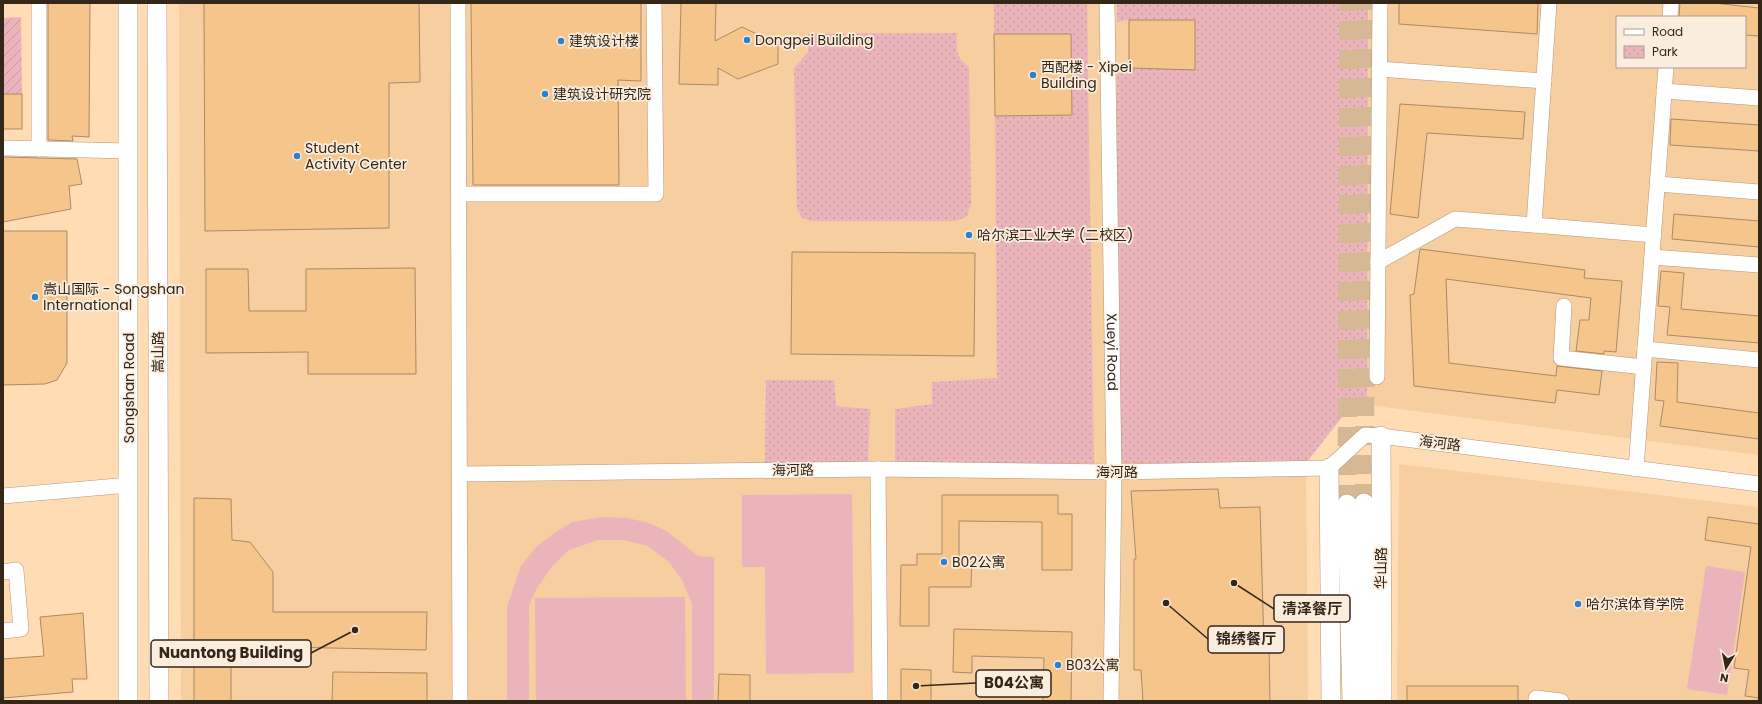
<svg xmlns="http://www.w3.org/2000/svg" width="1762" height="704" viewBox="0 0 1762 704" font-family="Poppins,'Noto Sans SC',sans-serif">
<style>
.built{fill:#f6cea0;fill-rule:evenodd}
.park{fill:url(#park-dots)}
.garden{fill:url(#garden-furrows)}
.pitch{fill:#eab4ba}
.building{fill:#f6c58b;stroke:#ab8a65}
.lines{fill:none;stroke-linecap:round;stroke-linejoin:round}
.major-tunnel{stroke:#d6b895;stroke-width:19;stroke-dasharray:19 10;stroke-linecap:butt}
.minor-casing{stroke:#b89772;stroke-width:16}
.major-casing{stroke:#b89772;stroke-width:20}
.minor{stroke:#fff;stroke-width:15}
.major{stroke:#fff;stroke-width:19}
.poi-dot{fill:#2c81cf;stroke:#fbedde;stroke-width:1.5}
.labels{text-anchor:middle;stroke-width:3.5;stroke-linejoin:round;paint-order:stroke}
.poi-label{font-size:14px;fill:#342718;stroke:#fbedde;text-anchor:start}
.street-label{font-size:14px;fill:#342718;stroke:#fbedde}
.leader{fill:none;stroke:#342718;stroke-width:1.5}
.callout-dot{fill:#342718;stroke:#fbedde;stroke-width:1.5}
.callout{fill:#fbedde;stroke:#342718;stroke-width:1.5}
.callout-label{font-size:15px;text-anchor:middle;font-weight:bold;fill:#342718}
</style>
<defs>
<pattern id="park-dots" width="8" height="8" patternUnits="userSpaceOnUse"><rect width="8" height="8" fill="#eab4ba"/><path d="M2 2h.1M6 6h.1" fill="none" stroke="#c99b9f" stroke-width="1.8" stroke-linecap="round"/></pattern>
<pattern id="garden-furrows" width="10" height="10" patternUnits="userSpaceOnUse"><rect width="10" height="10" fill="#eab4ba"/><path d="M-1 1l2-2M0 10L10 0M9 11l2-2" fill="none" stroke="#c99b9f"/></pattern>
</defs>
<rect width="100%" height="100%" fill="#ffdcb4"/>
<g class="built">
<path d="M179,3H1759V455L1353,403L1306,463L1308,701H181ZM1617,17H1745V67H1617Z"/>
<path d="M1399,464L1759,507V701H1397Z"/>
</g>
<g class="park">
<path d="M994,3H1084L1087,5L1094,463L895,466V409L932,404V382L997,378L995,116L1072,115L1071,34H994Z"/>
<path d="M1117,3H1368L1367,405L1353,403L1306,463H1118L1117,69H1195L1194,21L1129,20L1117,22Z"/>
<path d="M957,33C957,50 955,57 969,67L971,204L967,216L957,221H811L802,218L797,209L794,68L808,52V34Z"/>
<path d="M766,380H834L836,406L870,409L868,464L765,465Z"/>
</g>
<path class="garden" d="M21,17L22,94H3V18Z"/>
<g class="pitch">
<path d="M852,494L854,673L766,674L765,567H742V495Z"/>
<path d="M602,517L627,518L649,523L668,532L698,556L714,557V701H692V604L682,580L669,562L648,546L624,540H598L569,550L551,568L537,588L529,605V701H507V607L521,566L536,547L553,534L572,522Z"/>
<path d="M1706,566L1745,572L1727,695L1687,689Z"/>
<path d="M685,597L686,701H536L535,598Z"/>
</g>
<g class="building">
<path d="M48,3H90L89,137L72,136L73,141L48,140Z"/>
<path d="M204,3H419L420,82L389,83V228L205,231Z"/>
<path d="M471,3H641V81L618,80L619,185H473Z"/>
<path d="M681,3H716L715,41L742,27L778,44V64L738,79L718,68V85L679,84Z"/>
<path d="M1399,3H1538L1537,34L1399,24Z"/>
<path d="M1680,3H1714L1759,8V36L1745,35V17H1679Z"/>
<path d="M1129,20H1195V70L1129,68Z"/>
<path d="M994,34H1071L1072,115L995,116Z"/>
<rect x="3" y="94" width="19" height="35"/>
<path d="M1400,104L1525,112L1523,139L1427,133L1418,218L1390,214Z"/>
<path d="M1671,119L1759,125V151L1670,145Z"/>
<path d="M3,157L77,159L82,184L69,186L71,209L3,222Z"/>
<path d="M1674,214L1759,221V247L1672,239Z"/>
<path d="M3,231H67V363L57,380L45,384L3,385Z"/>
<path d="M1420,249L1585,270L1584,278L1622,281L1616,352L1604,351V354L1576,351L1580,320H1589L1591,298L1446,279L1449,363L1556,376L1557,366L1602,371L1599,395L1557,390L1555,403L1414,386L1410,295L1414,294Z"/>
<path d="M792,252L975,253L974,356L791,354Z"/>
<path d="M415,268L416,374H308V352L206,353V269H248L249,311H306V269Z"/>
<path d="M1661,271L1684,273L1681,309L1759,316V343L1667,335L1670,307L1658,306Z"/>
<path d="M1657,362L1678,363L1677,402L1759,413V439L1660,426L1664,401L1655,400Z"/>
<path d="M1218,489L1220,508L1260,507L1264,646H1269L1270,701H1143L1141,670H1134V559H1136L1131,491Z"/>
<path d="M942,495H1058V514H1072V570H1042V522L959,521V558H972L971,587H929V626H900L901,565H917V554H942Z"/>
<path d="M194,498L231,499L232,540L250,542L273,572V612H427L426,650L283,647L231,649V701H194Z"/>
<path d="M1708,517L1759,524V698L1745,696L1749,670L1734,668L1751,547L1705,540Z"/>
<path d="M83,613L87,679H72L73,692L3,698V659L44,656L40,617Z"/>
<path d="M954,629L1072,632L1071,701H1043L1044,658L972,656V673L953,672Z"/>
<path d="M901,669L931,670V701H901Z"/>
<path d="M333,672L427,673V701H332Z"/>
<path d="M719,674L750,675V701H718Z"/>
<rect x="1407" y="686" width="111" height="15"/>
</g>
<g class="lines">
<g class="major-tunnel">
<path d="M1364,503L1368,3"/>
<path d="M1347,504L1349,3"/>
</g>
<g class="minor-casing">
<g id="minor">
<path d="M458,3L460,701"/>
<path id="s1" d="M1107,3L1114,472L1111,701"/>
<path d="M1549,3L1534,225L1654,235"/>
<path d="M1670,17L1671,3"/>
<path d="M1379,69L1544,81"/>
<path d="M1664,91L1759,98"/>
<path d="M3,148L128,151"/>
<path d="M39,149V3"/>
<path d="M1658,184L1759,192"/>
<path d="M459,194H656L654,3"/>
<path d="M1652,257L1759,265"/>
<path d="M1378,262L1455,219L1534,225"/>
<path d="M1564,306L1561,358L1644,367"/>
<path d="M1645,349L1759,360"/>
<path d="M1377,377L1380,3"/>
<path d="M878,469L880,701"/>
<path d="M1636,469L1666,67"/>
<path d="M460,474L878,469L1114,472L1329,468L1365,435L1381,436L1759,484"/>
<path d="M3,496L129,485"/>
<path d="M3,572L16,570L21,629L3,631"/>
<path d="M1536,701V698L1561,701"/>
</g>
</g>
<g class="major-casing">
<g id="major">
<path d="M157,3L159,701"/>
<path d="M1381,436L1382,701"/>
<path d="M1329,468L1331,701"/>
<path d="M1364,503L1367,701"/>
<path d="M1347,504L1352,701"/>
<path d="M128,701V3"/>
</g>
</g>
<use href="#minor" class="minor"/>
<use href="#major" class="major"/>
</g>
<g class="poi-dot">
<circle cx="747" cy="40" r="4"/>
<circle cx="561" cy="41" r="4"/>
<circle cx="1033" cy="75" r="4"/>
<circle cx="545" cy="94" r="4"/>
<circle cx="297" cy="156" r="4"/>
<circle cx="969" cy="235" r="4"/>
<circle cx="35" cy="297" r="4"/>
<circle cx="944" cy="562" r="4"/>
<circle cx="1578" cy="604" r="4"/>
<circle cx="1058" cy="665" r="4"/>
</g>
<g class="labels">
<g class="poi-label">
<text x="755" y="45">Dongpei Building</text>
<text x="569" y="46">建筑设计楼</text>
<text x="1041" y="72">西配楼 - Xipei<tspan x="1041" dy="16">Building</tspan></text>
<text x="553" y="99">建筑设计研究院</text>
<text x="305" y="153">Student<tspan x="305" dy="16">Activity Center</tspan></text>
<text x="977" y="240">哈尔滨工业大学 (二校区)</text>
<text x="43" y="294">嵩山国际 - Songshan<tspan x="43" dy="16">International</tspan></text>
<text x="952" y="567">B02公寓</text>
<text x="1586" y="609">哈尔滨体育学院</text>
<text x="1066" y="670">B03公寓</text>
</g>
<g class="street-label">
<text transform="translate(158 352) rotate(-90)" y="5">嵩山路</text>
<text dy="5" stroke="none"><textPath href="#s1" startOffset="349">Xueyi Road</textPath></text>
<text transform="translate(129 388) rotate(-90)" y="5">Songshan Road</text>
<text transform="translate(1440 443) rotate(7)" y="5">海河路</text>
<text transform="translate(793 470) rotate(-1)" y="5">海河路</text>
<text x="1117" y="477">海河路</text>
<text transform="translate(1381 568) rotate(-90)" y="5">华山路</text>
</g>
</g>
<path class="leader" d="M1234 583L1274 609M1166 603L1208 639M355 630L311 653M916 686L976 683"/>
<g class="callout-dot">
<circle cx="1234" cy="583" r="4"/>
<circle cx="1166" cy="603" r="4"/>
<circle cx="355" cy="630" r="4"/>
<circle cx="916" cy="686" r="4"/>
</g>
<g class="callout">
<rect x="1274" y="595" width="76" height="27" rx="4"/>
<rect x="1208" y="626" width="76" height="27" rx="4"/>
<rect x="151" y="640" width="160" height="27" rx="4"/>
<rect x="976" y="670" width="75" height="27" rx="4"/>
</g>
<g class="callout-label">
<text x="1312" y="614">清泽餐厅</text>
<text x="1246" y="644">锦绣餐厅</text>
<text x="231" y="658">Nuantong Building</text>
<text x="1014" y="688">B04公寓</text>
</g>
<rect width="1762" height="704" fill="none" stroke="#342718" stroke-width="8"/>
<rect x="1616" y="16" width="130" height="52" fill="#fbedde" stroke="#ab9e8f"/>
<rect x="1624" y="29" width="20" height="6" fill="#ffffff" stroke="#ab9e8f"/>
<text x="1652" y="36" font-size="12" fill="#342718">Road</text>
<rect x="1624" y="46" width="20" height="12" fill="url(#park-dots)" stroke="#ab9e8f"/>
<text x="1652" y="56" font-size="12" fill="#342718">Park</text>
<g transform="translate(1726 668) rotate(190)" stroke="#fbedde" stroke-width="3" paint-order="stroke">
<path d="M0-3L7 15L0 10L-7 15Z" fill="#342718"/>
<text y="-6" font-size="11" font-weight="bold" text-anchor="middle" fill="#342718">N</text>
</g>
</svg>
